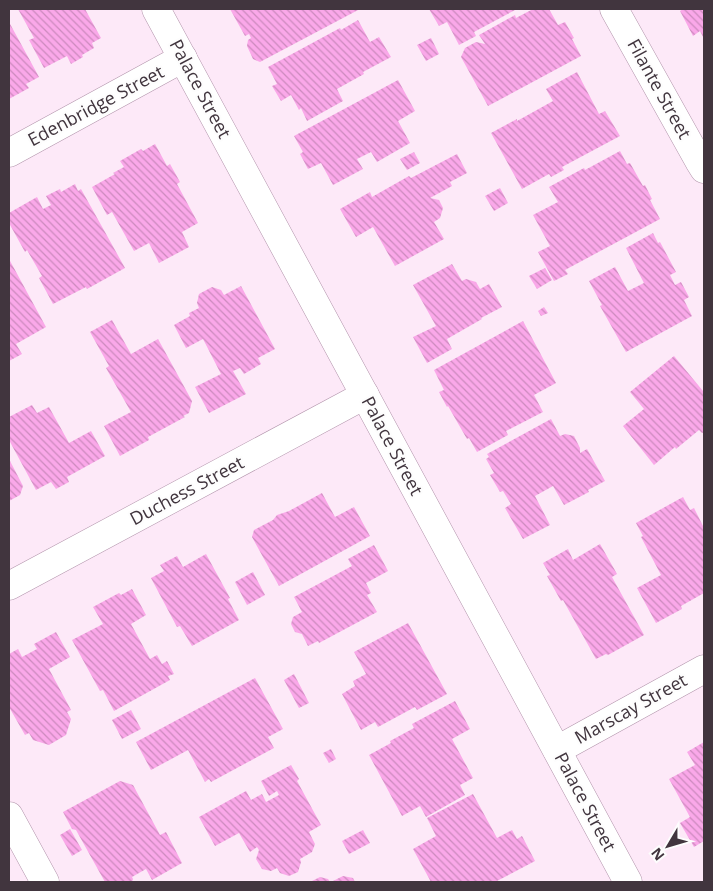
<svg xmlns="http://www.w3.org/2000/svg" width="713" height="891" viewBox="0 0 713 891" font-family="'Open Sans',sans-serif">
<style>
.building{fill:url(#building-back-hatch)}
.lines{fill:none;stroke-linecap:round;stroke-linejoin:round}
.minor-casing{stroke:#b294ab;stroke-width:29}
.tertiary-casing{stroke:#b294ab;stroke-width:29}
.minor{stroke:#fff;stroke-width:28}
.tertiary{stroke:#fff;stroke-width:28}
.labels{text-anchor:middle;stroke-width:4.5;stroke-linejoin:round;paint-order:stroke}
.street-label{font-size:18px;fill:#41353e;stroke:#fdfdfd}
</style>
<defs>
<pattern id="building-back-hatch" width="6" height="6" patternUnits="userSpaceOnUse" patternTransform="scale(1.25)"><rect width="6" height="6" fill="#faa8e9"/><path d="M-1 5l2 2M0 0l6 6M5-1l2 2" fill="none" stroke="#cc8abe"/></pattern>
</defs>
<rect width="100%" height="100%" fill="#fde9f8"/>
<g class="building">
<path d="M18,9H85L101,38L92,43L94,48L82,55L83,57L71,64L67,56L44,68L29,40L34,38Z"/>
<path d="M230,9H360L260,62L253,59L247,46L248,40L251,38L249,34L245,36Z"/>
<path d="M429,9H517L474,32L476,36L459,45L447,22L439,26Z"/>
<path d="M533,9H549L558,25L565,22L574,38L572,39L581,56L488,106L461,57L465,48L476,42L485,44L479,35L515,15L516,18Z"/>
<path d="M683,9H704V39L700,31L693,36L680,11Z"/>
<path d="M358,20L370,42L379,37L391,57L363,72L364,74L337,89L343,101L307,121L301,108L299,110L291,95L281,101L272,86L277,84L268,67L340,28L341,30Z"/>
<path d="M9,22L39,77L26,84L29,88L9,99Z"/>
<path d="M431,38L439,54L426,61L417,45Z"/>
<path d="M577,72L599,114L605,111L620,136L562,167L564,170L551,177L549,174L522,189L491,133L517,119V121L553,101L546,89Z"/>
<path d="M398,80L415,111L398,121L410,143L377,162L371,152L357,159L363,169L333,185L321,163L308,169L300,154L303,152L294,136Z"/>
<path d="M155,144L167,166L170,164L180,182L177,184L198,223L182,232L189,247L159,263L149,243L134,251L112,212L107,215L92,187L115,174L113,173L124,167L120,161L141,149L143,151Z"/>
<path d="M620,151L627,164L630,163L643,186L645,185L652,199L650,200L660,219L565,270L568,274L554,281L538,252L550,246L533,215L558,202L549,187L584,168L585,170Z"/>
<path d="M414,152L420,163L407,170L400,159Z"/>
<path d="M457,154L467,173L450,182L452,186L430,198L439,200L443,208L440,218L434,222L444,239L395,266L373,227L356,237L340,209L370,192L372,197L409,176L411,178Z"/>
<path d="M75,184L78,191L81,189L125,268L87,289L86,287L53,304L39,278L42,276L27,250L25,252L9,223V213L37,197L43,209L51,205L46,196L60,189L61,192Z"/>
<path d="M500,188L508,203L494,211L485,196Z"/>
<path d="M653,233L658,243L660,242L676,272L670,275L675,285L681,282L689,297L684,300L692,316L626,352L600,306L602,305L589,281L615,267L628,291L644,283L626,248Z"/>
<path d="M9,259L46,327L16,344L22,354L9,361Z"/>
<path d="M452,264L462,281L466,279L476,282L480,289L489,284L502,307L481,318L482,319L447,339L452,349L427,363L413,337L436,326L413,285Z"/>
<path d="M545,268L552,280L537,289L529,276Z"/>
<path d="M241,286L275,349L258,358L261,364L244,374L240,368L233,371L246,394L209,413L195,387L221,374L203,339L186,348L174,325L190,316L189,313L199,308L197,303L199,294L212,287L221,290L224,295Z"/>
<path d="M544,307L548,313L541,316L538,311Z"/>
<path d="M112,320L131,354L158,339L192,401L189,413L183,416L185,417L148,437L149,440L120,456L104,426L131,412L106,368L109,366L90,332Z"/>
<path d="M523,321L556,383L534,395L543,412L506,431L508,435L477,452L469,438L467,439L448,406L447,407L439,392L444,390L434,370Z"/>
<path d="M674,356L703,391L704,390V432L702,433L699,430L676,449L675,447L654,465L623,426L644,409L630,392Z"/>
<path d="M32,405L37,413L49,407L69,443L91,431L105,456L67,477L69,482L56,489L51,482L36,490L9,440V417Z"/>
<path d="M551,419L560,436L565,434L574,436L580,448V453L587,449L605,481L588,490L589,492L564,505L553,486L535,496L550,525L523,539L505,508L511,504L503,491L500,492L490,475L494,473L486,459L489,457L487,454Z"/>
<path d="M9,459L23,486L20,495L9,501Z"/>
<path d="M322,493L335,517L354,507L370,536L279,586L252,537L254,530L273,520L277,515L289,511Z"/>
<path d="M683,497L690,510L694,508L704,528V593L681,606L682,609L656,623L637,588L661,575L641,537L643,536L636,523Z"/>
<path d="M600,544L617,574L612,577L644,635L608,655L606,654L596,659L563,600L561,601L547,576L550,575L543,563L568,549L573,560Z"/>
<path d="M374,545L388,571L366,583L371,593L367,595L377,612L319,643L318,641L308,646L302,634L295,632L291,624L293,617L302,612L294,597L352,566L348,559Z"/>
<path d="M206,554L230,598L228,599L239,620L192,646L180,626L177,627L151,578L164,571L160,565L177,556L183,567Z"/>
<path d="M253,572L265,595L247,605L235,582Z"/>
<path d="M132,589L146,615L131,624L150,659L157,655L162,664L167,661L174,674L168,676L170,680L114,711L103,690L100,691L72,640L103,624L93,607L119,593L121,595Z"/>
<path d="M408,623L447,694L417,710L415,707L378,727L375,722L361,730L342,694L355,686L353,681L366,674L354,652Z"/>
<path d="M56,632L70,657L49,669L71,710L67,712L71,719L66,735L49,745L33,740L29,733L25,735L9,707V654L18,649L22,657L37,649L34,644Z"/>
<path d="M294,674L309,703L299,708L284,680Z"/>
<path d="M255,678L283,729L268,737L274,748L211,782L209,779L205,782L188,750L151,770L136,742Z"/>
<path d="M455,701L470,729L452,739L473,778L460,785L465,795L426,817L420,806L402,816L369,755L391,743L390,741L414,728L412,724Z"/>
<path d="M131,710L141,729L122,739L112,720Z"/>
<path d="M704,742V841L694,847L680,823L690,817L669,779L695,765L687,752Z"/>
<path d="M331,749L336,759L329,763L323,753Z"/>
<path d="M291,765L299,779L297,781L321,825L309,832L315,844L312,852L300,859L301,862L298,872L289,876L280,873L277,868L271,871L262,869L256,859L259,850L257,847L250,852L239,833L215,846L199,817L246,791L251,800L262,794L266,802L279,795L277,791L269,796L261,781Z"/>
<path d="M120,781L133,785L160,835L166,832L182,863L152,880L146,869L132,877L133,879L132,882H105L76,830L72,829L63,812Z"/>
<path d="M473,794L497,838L512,830L517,839L522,836L535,861L495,882H431L413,849L436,836L427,818Z"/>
<path d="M70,829L82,850L72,856L60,835Z"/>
<path d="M363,830L370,843L349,854L342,841Z"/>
<path d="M343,876L353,878L355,882H331Z"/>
<path d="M320,877L328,879L330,882H310Z"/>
</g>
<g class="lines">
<g class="minor-casing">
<g id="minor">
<path d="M614,9L699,161L704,169"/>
<path d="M9,153L183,58"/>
<path d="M9,586L365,395"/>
<path d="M557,750L704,669"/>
<path d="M9,816L45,882"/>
</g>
</g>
<g class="tertiary-casing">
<path id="tertiary" d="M156,9L628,882"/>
</g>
<use href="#minor" class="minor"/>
<use href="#tertiary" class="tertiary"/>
</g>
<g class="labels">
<g class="street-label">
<text transform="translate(200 89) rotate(62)" y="6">Palace Street</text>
<text transform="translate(659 89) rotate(61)" y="6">Filante Street</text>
<text transform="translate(96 106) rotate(-28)" y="6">Edenbridge Street</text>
<text transform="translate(392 446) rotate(62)" y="6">Palace Street</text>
<text transform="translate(187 491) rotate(-28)" y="6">Duchess Street</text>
<text transform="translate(631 709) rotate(-29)" y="6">Marscay Street</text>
<text transform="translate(585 802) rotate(62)" y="6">Palace Street</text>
</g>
</g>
<rect width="713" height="891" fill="none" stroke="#41353e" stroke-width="20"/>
<g transform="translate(668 846) rotate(232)" stroke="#fdfdfd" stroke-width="4" paint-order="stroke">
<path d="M0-4L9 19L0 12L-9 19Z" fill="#41353e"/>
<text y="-8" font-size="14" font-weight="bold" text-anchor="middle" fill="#41353e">N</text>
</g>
</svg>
